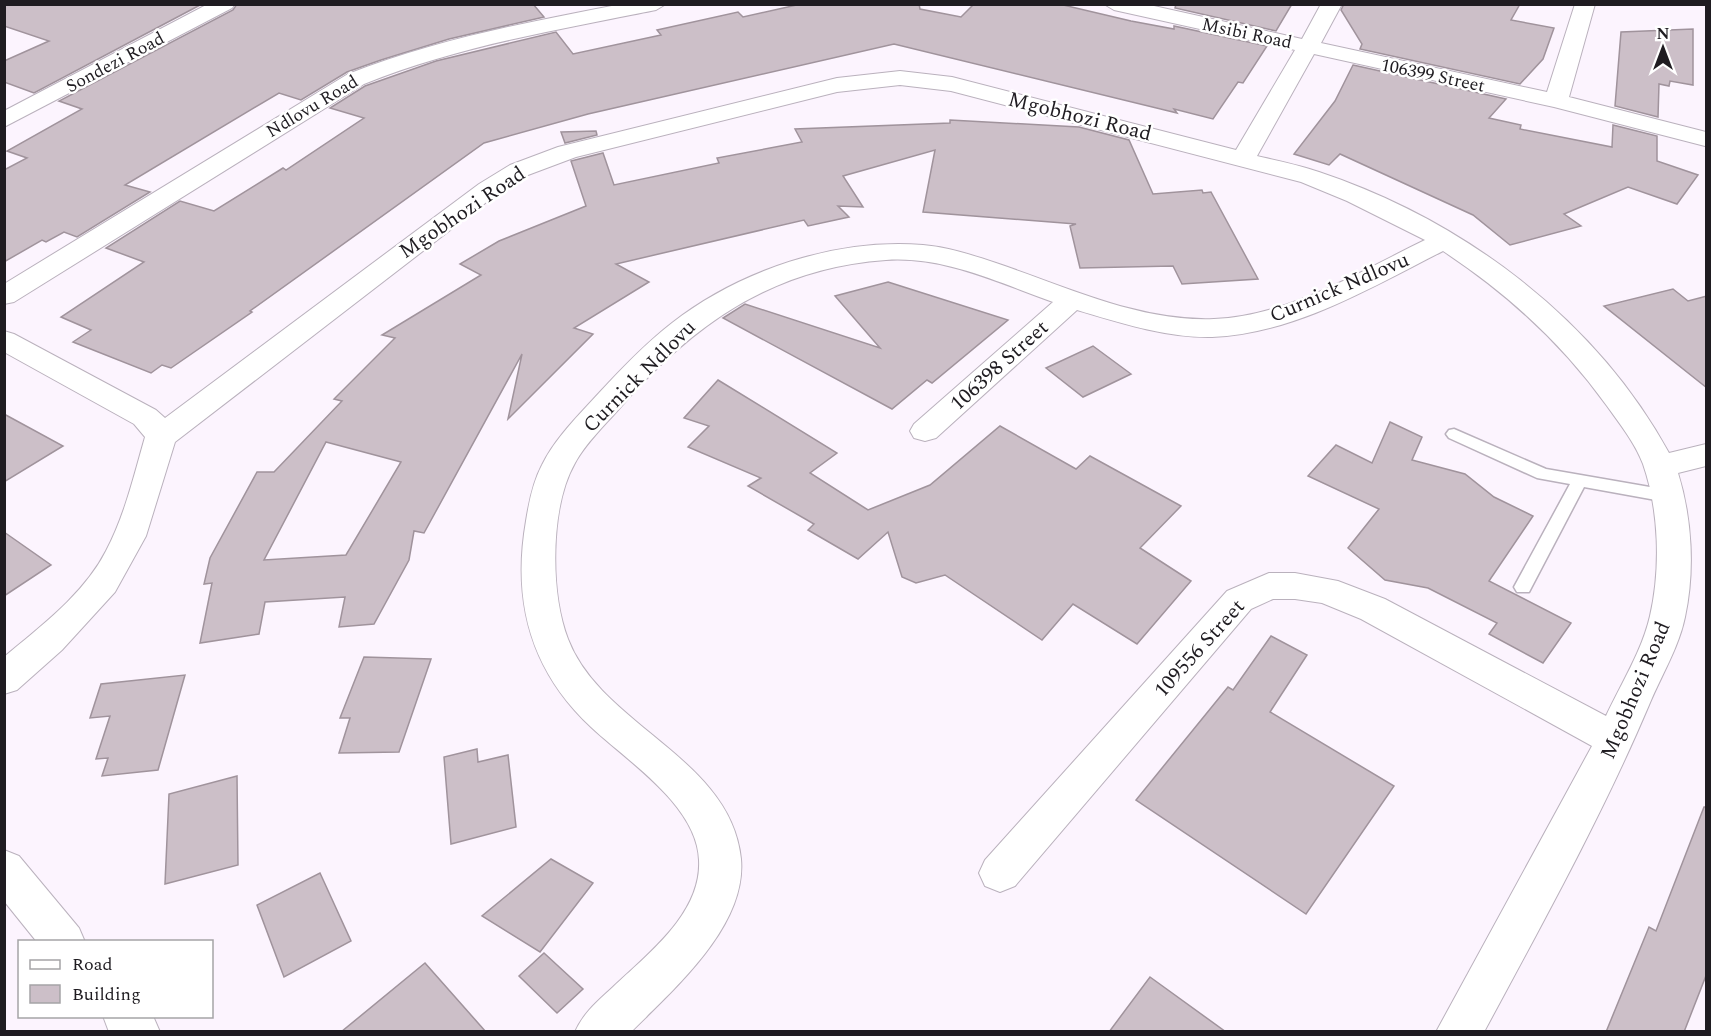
<svg xmlns="http://www.w3.org/2000/svg" width="1711" height="1036" viewBox="0 0 1711 1036" font-family="Spectral,serif">
<style>
.building{fill:#ccbfc8;stroke:#a0939c;stroke-width:1.5;fill-rule:evenodd}
.lines{fill:none;stroke-linecap:round;stroke-linejoin:round}
.service-casing{stroke:#bab1bd;stroke-width:3}
.minor-casing{stroke:#bab1bd;stroke-width:2}
.tertiary-casing{stroke:#bab1bd;stroke-width:2}
.service{fill:#fff;fill-rule:evenodd}
.minor{fill:#fff;fill-rule:evenodd}
.tertiary{fill:#fff;fill-rule:evenodd}
.labels{text-anchor:middle;stroke-width:5;stroke-linejoin:round;paint-order:stroke}
.far-street-label{font-size:18px;fill:#1f1c21;stroke:#fff}
.street-label{font-size:21px;fill:#1f1c21;stroke:#fff}
</style>
<rect width="100%" height="100%" fill="#fcf4fe"/>
<g class="building">
<path d="M4,4H202L34,93L4,82V61L49,41L4,26Z"/>
<path d="M237,4H533L544,17L449,39L381,60L347,72L301,100L279,93L125,185L150,192L77,237L64,232L46,242L42,240L4,262V170L27,158L7,151L82,109L59,101L233,10Z"/>
<path d="M801,4H919L920,9L961,17L974,4H1059L1131,21L1174,29V26L1267,46L1243,83L1238,82L1213,119L1174,109L1177,113L894,44L588,114L484,143L250,311L252,312L171,368L162,365L151,373L73,342L91,330L61,317L144,262L106,248L180,201L214,211L283,168L286,170L364,118L330,108L365,86L436,61L556,32L573,54L661,35L657,30L738,12L743,17Z"/>
<path d="M1176,4H1292L1276,31L1175,8Z"/>
<path d="M1344,4H1520L1511,20L1554,28L1543,59L1520,84L1360,49L1362,44L1341,10Z"/>
<path d="M1693,29V85L1670,81L1669,86L1659,84L1658,117L1615,106L1621,32Z"/>
<path d="M1353,65L1506,99L1489,118L1521,125L1520,129L1612,147L1613,125L1657,136V161L1698,175L1677,204L1628,187L1564,214L1581,226L1510,245L1473,215L1340,154L1329,165L1294,154L1335,101Z"/>
<path d="M950,120L1079,127L1129,140L1153,194L1202,190L1203,193L1211,192L1258,279L1182,284L1173,266L1080,268L1070,226L1076,224L923,212L935,150L843,176L863,207L838,206L849,217L808,226L804,220L616,264L649,282L574,328L593,334L508,419L522,354L424,533L414,531L409,560L374,624L339,627L345,597L265,602L259,634L200,643L212,583L204,584L210,558L257,472H274L342,401L334,399L395,338L382,335L481,275L460,264L499,241L586,206L571,161L603,153L614,185L719,163L717,158L802,142L795,129L950,123ZM326,442L401,462L346,555L264,560Z"/>
<path d="M596,131L597,135L565,143L561,132Z"/>
<path d="M888,282L1008,320L932,383L927,380L892,409L723,318L745,304L880,348L835,296Z"/>
<path d="M1673,289L1688,301L1707,296V388L1604,306Z"/>
<path d="M1093,346L1131,374L1083,397L1046,368Z"/>
<path d="M718,380L837,453L810,473L868,510L930,485L1000,426L1076,469L1090,456L1181,506L1140,548L1191,581L1137,644L1073,604L1042,640L945,575L916,583L902,577L888,532L858,559L808,530L814,524L748,486L761,478L688,447L709,426L684,418Z"/>
<path d="M4,414L63,446L4,482Z"/>
<path d="M1390,422L1422,437L1412,460L1465,474L1494,497L1533,516L1489,581L1571,623L1543,663L1489,634L1497,623L1428,588L1385,580L1348,548L1379,509L1308,476L1336,445L1372,463Z"/>
<path d="M4,532L51,565L4,596Z"/>
<path d="M1271,636L1307,655L1270,712L1394,786L1306,914L1136,800L1228,687L1233,690Z"/>
<path d="M364,657L431,659L399,752L339,753L350,718H340Z"/>
<path d="M185,675L158,770L102,776L108,758L96,759L110,716L90,718L101,684Z"/>
<path d="M477,749L478,762L508,755L516,827L451,844L444,757Z"/>
<path d="M237,776L238,865L165,884L169,794Z"/>
<path d="M1704,807H1707V973L1684,1032H1606L1649,927L1656,931Z"/>
<path d="M551,859L593,883L540,952L482,916Z"/>
<path d="M320,873L351,941L284,977L257,905Z"/>
<path d="M544,953L583,989L557,1013L519,976Z"/>
<path d="M425,963L486,1032H341Z"/>
<path d="M1150,977L1226,1032H1109Z"/>
</g>
<g class="lines">
<g class="service-casing">
<path id="service" d="M1454,429L1546,469L1667,490L1675,496L1667,502L1584,487L1529,592H1517L1514,587L1570,484L1537,478L1449,438L1446,434L1449,430Z"/>
</g>
<g class="minor-casing">
<g id="minor">
<path d="M208,4H235L232,8L4,127V111Z"/>
<path d="M622,4H666L656,10C557,30 458,46 364,84L14,302L4,304V284L348,74C437,39 529,22 622,4Z"/>
<path d="M1104,4H1145L1302,39L1321,4H1342L1321,43L1547,92L1575,4H1595L1569,97L1706,132L1705,146L1554,107L1314,54L1257,156C1278,161 1299,165 1319,172C1463,220 1596,319 1669,453L1706,444V466L1678,473C1692,518 1695,571 1685,617C1679,647 1661,676 1649,705C1602,816 1542,924 1484,1032H1436L1592,746L1361,619L1322,603L1295,599H1273L1251,609L1015,886L1000,892L985,886L979,873L985,860L1227,591L1269,573H1295L1338,581L1385,599L1606,716C1621,684 1642,651 1650,616C1661,568 1659,510 1643,464C1635,443 1620,424 1607,406C1562,343 1508,294 1443,251C1372,287 1294,334 1212,337C1167,338 1120,323 1077,310L936,438L925,441L914,438L910,431L914,424L1053,302C999,283 945,256 886,260C771,268 691,326 618,410C604,426 585,444 575,463C550,507 550,592 568,639C601,726 731,758 741,859C747,926 674,989 631,1032H575C584,1012 597,1002 613,987C648,954 702,913 699,860C697,805 627,761 591,727C530,670 512,601 526,521C529,502 533,482 542,465C555,438 579,415 599,393C622,368 645,344 672,323C740,270 836,238 923,245C947,247 972,255 996,263C1065,286 1139,322 1214,319C1288,316 1359,272 1425,240L1347,201L1301,182L951,91L900,85L837,92L576,157L528,175L497,194L175,442L146,536L115,592L62,650L17,690L4,694V657C41,626 84,594 106,551C125,515 134,475 145,437L134,424L4,352V331L14,334L156,410L165,418L479,184L510,165L558,147L837,78L900,71L952,77L1236,150L1295,50L1114,10Z"/>
</g>
</g>
<g class="tertiary-casing">
<g id="tertiary">
<path d="M4,850L19,856L79,928L85,942H37L4,901Z"/>
<path d="M103,1016H153L160,1032H109Z"/>
</g>
</g>
<use href="#service" class="service"/>
<use href="#minor" class="minor"/>
<use href="#tertiary" class="tertiary"/>
</g>
<g class="labels">
<g class="far-street-label">
<text transform="translate(1247 33) rotate(12)" y="6">Msibi Road</text>
<text transform="translate(115 62) rotate(-28)" y="6">Sondezi Road</text>
<text transform="translate(1433 75) rotate(12)" y="6">106399 Street</text>
<text transform="translate(312 106) rotate(-31)" y="6">Ndlovu Road</text>
</g>
<g class="street-label">
<text transform="translate(1080 116) rotate(14)" y="7">Mgobhozi Road</text>
<text transform="translate(462 212) rotate(-34)" y="7">Mgobhozi Road</text>
<text transform="translate(1339 287) rotate(-23)" y="7">Curnick Ndlovu</text>
<text transform="translate(999 365) rotate(-42)" y="7">106398 Street</text>
<text transform="translate(639 376) rotate(-45)" y="7">Curnick Ndlovu</text>
<text transform="translate(1199 648) rotate(-48)" y="7">109556 Street</text>
<text transform="translate(1635 690) rotate(-67)" y="7">Mgobhozi Road</text>
</g>
</g>
<rect width="1711" height="1036" fill="none" stroke="#1f1c21" stroke-width="12"/>
<rect x="18" y="940" width="195" height="78" fill="#ffffff" stroke="#a5a4a6" stroke-width="1.5"/>
<rect x="30" y="960" width="30" height="9" fill="#ffffff" stroke="#a5a4a6" stroke-width="1.5"/>
<text x="72" y="970" font-size="18" fill="#1f1c21">Road</text>
<rect x="30" y="985" width="30" height="18" fill="#ccbfc8" stroke="#a5a4a6" stroke-width="1.5"/>
<text x="72" y="1000" font-size="18" fill="#1f1c21">Building</text>
<g transform="translate(1663 48)" stroke="#ffffff" stroke-width="4.5" paint-order="stroke">
<path d="M0-4.5L10 22L0 15L-10 22Z" fill="#1f1c21"/>
<text y="-9" font-size="16" font-weight="bold" text-anchor="middle" fill="#1f1c21">N</text>
</g>
</svg>
